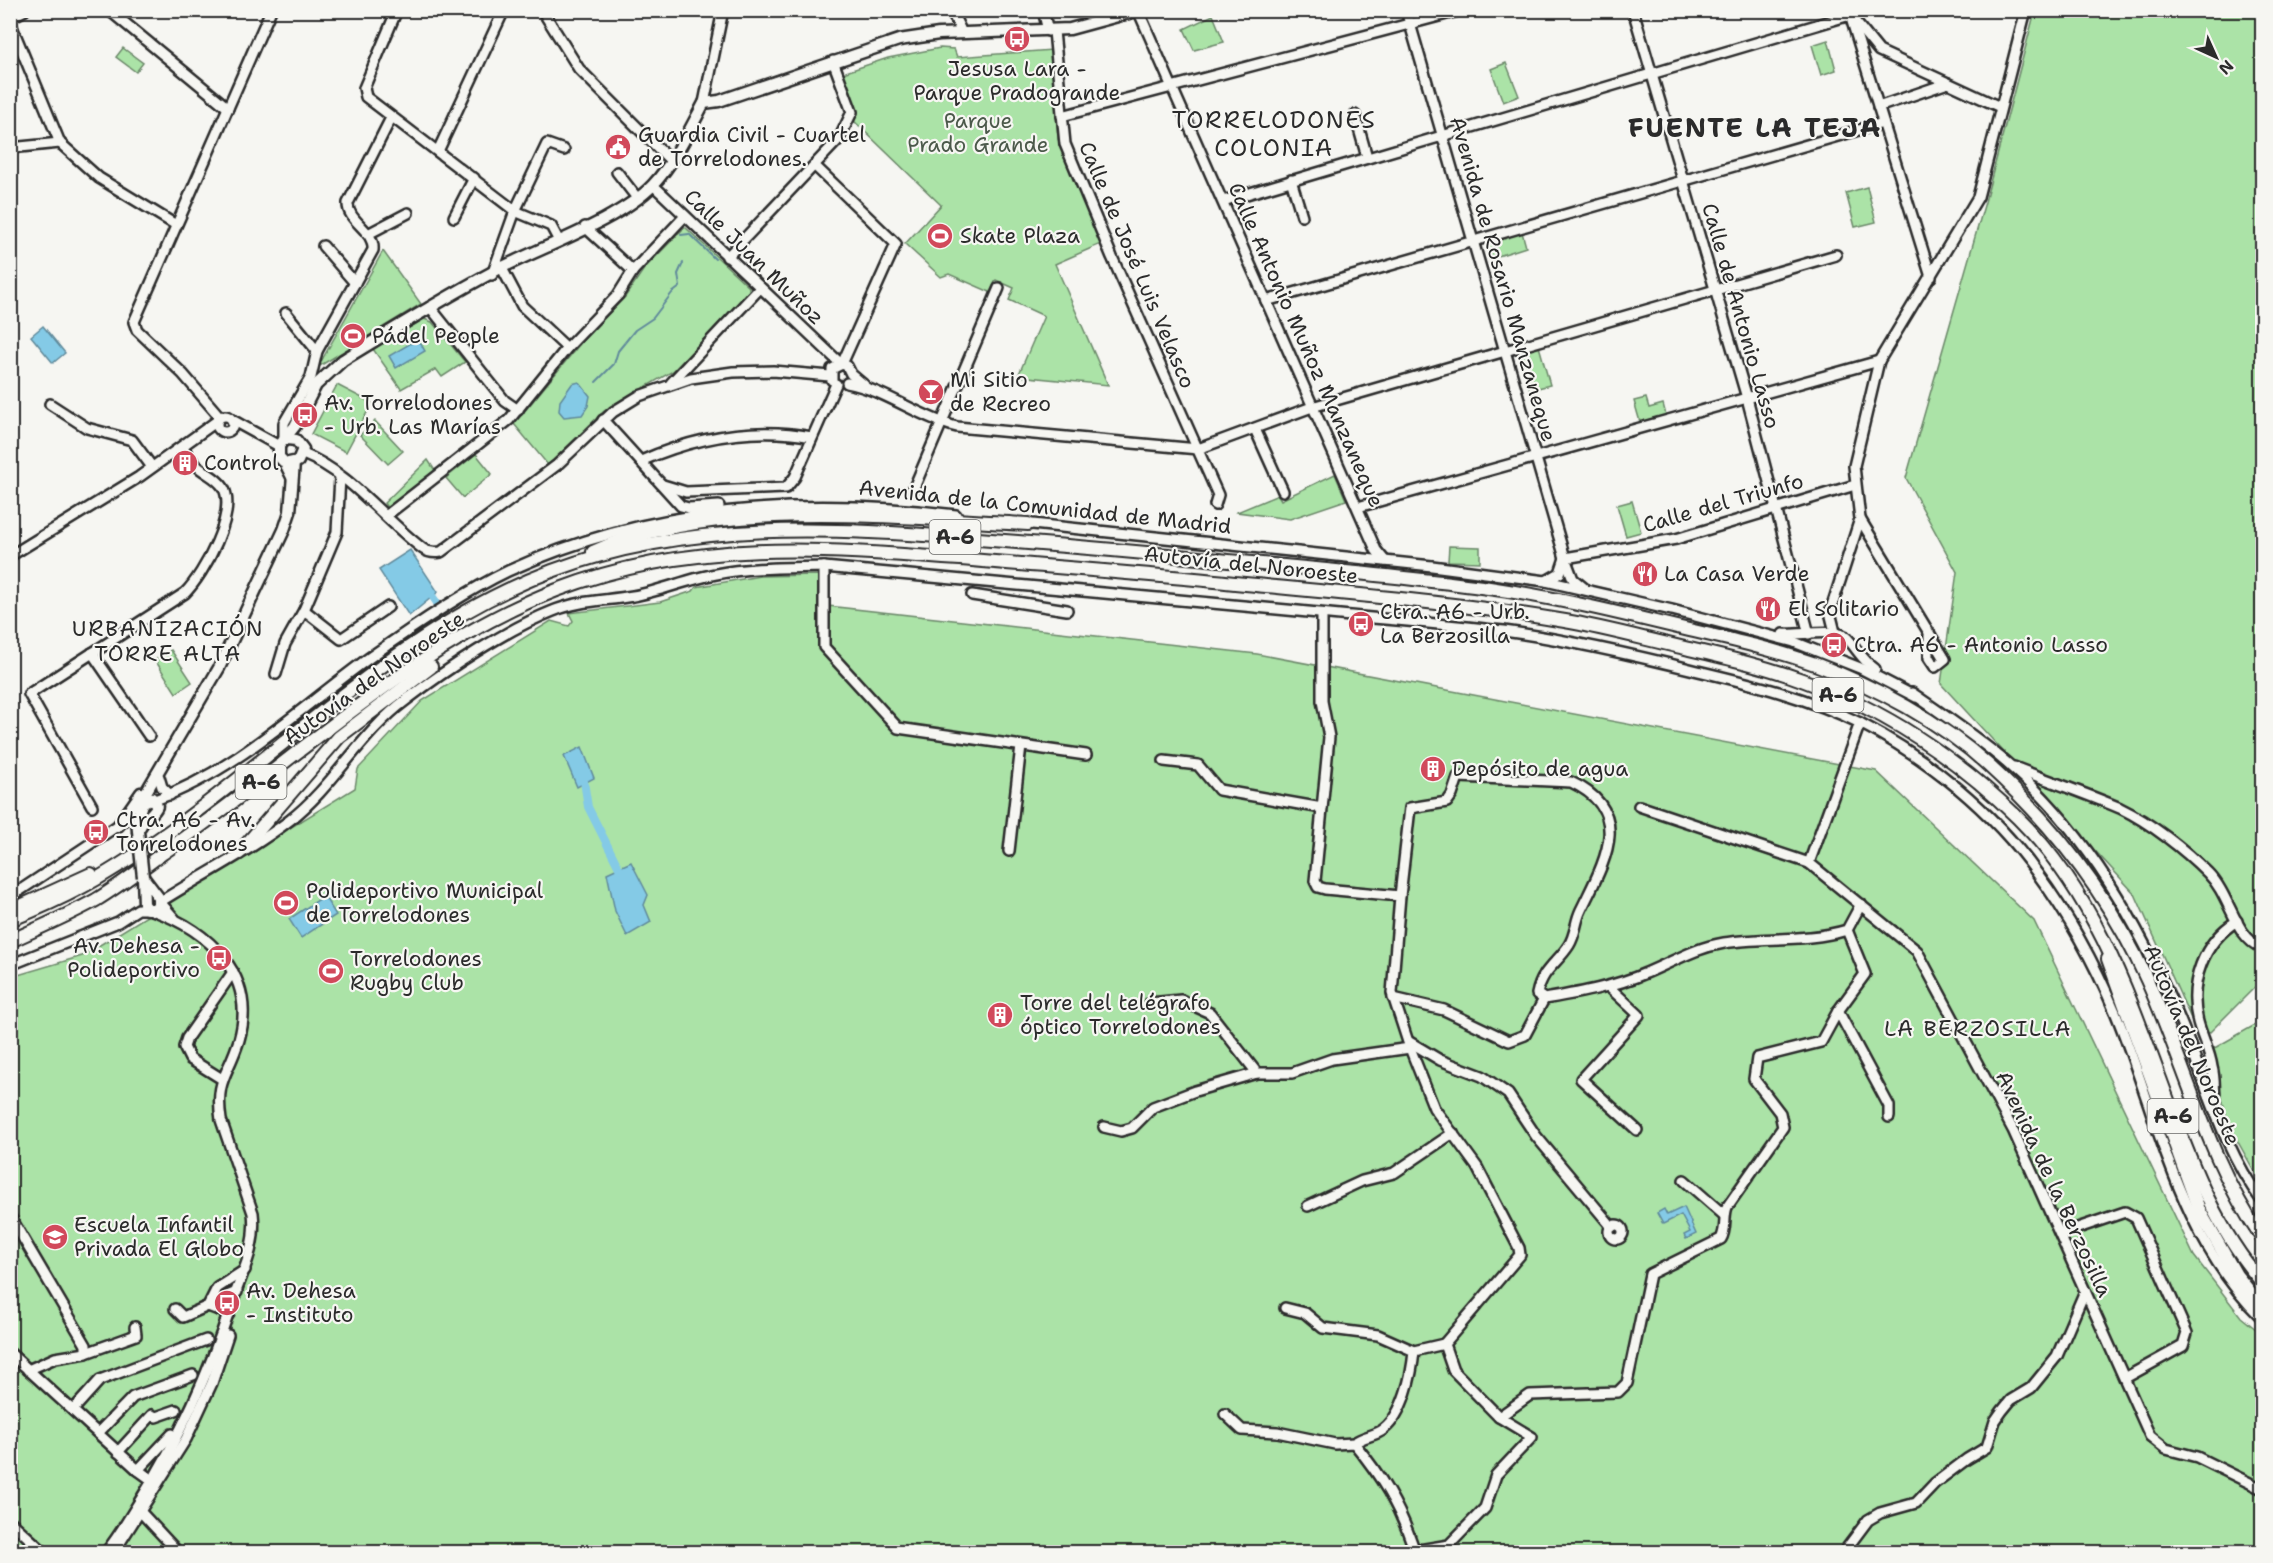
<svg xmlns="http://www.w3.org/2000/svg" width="2273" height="1563" viewBox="0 0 2273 1563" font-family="'Shantell Sans',sans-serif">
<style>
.green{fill:#abe3a7;stroke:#6b8769;stroke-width:1.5}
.water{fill:#84cae6;stroke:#608a9b;stroke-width:1.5}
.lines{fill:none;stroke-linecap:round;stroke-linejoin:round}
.stream{stroke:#608a9b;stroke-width:2}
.canal{stroke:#84cae6;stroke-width:8}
.minor-casing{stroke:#2b2b2b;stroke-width:14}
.major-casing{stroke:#2b2b2b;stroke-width:15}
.highway-casing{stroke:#2b2b2b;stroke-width:16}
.minor{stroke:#f6f6f2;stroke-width:9}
.major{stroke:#f6f6f2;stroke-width:10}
.highway{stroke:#f6f6f2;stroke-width:12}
.major-bridge-casing{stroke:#2b2b2b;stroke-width:15;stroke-linecap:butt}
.major-bridge{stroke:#f6f6f2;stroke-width:10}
.labels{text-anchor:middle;stroke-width:4.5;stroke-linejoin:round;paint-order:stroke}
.shield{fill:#f6f6f2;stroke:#686867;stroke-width:1.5}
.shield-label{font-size:20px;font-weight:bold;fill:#2b2b2b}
.poi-label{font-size:21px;fill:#2b2b2b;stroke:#f6f6f2;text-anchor:start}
.park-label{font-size:21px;fill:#4b594a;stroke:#f6f6f2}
.street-label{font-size:21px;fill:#2b2b2b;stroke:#f6f6f2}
.neighbourhood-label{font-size:22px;letter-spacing:1.5px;fill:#2b2b2b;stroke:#f6f6f2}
.quarter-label{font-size:24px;letter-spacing:1.5px;fill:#2b2b2b;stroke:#f6f6f2}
.district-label{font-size:27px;font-weight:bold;letter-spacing:1.5px;fill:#2b2b2b;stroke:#f6f6f2}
</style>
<rect width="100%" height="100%" fill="#f6f6f2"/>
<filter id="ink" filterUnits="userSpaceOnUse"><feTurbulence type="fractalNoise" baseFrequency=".0167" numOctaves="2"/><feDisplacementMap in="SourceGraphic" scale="12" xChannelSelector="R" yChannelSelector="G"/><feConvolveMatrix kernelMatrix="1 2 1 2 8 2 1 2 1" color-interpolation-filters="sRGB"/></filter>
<g filter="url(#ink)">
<g class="green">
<path d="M2035,11H2262V980L2201,1041L2135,894L1941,684L1957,572L1906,478L1985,202Z"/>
<path d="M1213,15L1224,42L1194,50L1184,29Z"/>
<path d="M1828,40L1836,70L1821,75L1812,45Z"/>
<path d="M123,48L143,63L136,72L116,57Z"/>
<path d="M940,48L954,49L957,57L1052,50L1058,139L1103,243L1055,264L1108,385L1018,376L1044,316L1009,300L1014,288L996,280L990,292L949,274L941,277L905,244L941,205L853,120L857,110L843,73L888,58Z"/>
<path d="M1506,63L1519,96L1503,102L1491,69Z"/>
<path d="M1867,187L1876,222L1855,227L1846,193Z"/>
<path d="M685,227L749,287V292L673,371L604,411L548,465L514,424L584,339L625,297L644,269Z"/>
<path d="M1522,232L1526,247L1492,258L1487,243Z"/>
<path d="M383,251L421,304L318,367Z"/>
<path d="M424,319L432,322L465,362L442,377L436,369L401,389L373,349Z"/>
<path d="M1539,346L1550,385L1530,390L1519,352Z"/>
<path d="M337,385L372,403L346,452L311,434Z"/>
<path d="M1646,398L1649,408L1663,404L1666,415L1640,422L1634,401Z"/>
<path d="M375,421L403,451L388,464L360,435Z"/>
<path d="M476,454L492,474L463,498L446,478Z"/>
<path d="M428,460L436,472L387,508L384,503Z"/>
<path d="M1335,474L1346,500L1290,519L1237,512L1278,495L1281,500Z"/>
<path d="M1632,501L1641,532L1626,536L1617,505Z"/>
<path d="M1449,546L1480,547V562L1448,561Z"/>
<path d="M818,575L819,605L1257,654L1876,771L2034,921L2194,1256L2241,1317L2262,1334V1552H11V977L82,956L355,788L358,769L422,701L551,621L569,626L573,621L569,613L660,602L693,591L696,587L760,576Z"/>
<path d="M171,650L192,682L176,693L155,660Z"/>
<path d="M2262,1021V1185L2228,1124L2211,1050Z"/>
</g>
<g class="water">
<path d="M43,326L65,353L53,363L31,336Z"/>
<path d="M418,339L425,351L396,368L389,356Z"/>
<path d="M579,382L590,396L588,406L582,415L564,417L559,411L560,401L572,384Z"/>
<path d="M410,550L438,592L409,616L379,570Z"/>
<path d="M582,747L594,778L577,787L564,756Z"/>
<path d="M631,862L648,895L644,905L651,922L627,936L615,911L607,873Z"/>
<path d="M324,896L336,915L301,938L289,919Z"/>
<path d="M1684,1207L1696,1234L1686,1239L1684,1235L1690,1232L1681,1215L1663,1224L1657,1213L1664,1209L1667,1215Z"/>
</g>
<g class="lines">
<g class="stream">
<path d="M681,235L689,234L715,259"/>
<path d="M596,382L614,364L618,351L635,330L653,318L672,293L680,287L678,274L683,263"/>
</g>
<g class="canal">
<path d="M428,590L437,603"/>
<path d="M583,775L588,807L619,868"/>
</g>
<g class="minor-casing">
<g id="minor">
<path d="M109,10L228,108"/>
<path d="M397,10L364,88L366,97L515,211L551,226L559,241"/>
<path d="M542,10L579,69L671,161"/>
<path d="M951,10L962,33"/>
<path d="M1043,10L1048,31"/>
<path d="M1138,10L1376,550L1385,561"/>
<path d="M1406,10L1565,558L1573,579L1584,588"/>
<path d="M1633,10L1747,398L1809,634"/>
<path d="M10,18L25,10"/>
<path d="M1853,19L1879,51L2000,107"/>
<path d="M10,22L60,143L99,178L176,225"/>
<path d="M1054,31L1065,144L1112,257L1218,495L1215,505"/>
<path d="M704,103L723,10"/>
<path d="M1878,107L1948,83"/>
<path d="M1355,115L1367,157"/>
<path d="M1062,116L1462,10"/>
<path d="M10,148L60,143"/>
<path d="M438,151L504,10"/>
<path d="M815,166L896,244L842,364"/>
<path d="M617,172L637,198"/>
<path d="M1291,180L1302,216"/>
<path d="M653,185L841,364"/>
<path d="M1223,201L1850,15L1931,277"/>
<path d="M454,217L474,178"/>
<path d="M585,227L633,271"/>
<path d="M368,234L408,213"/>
<path d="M323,246L355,283"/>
<path d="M727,257L839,139L852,112L833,61"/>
<path d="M504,272L522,306L567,348"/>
<path d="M492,275L515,211L547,144L564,150"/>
<path d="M1266,301L1883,123"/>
<path d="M430,307L505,401L518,410"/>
<path d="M286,313L317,351"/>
<path d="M832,380V369L842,364L847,366L851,374L864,385"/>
<path d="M671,383L760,288"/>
<path d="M847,383C886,390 918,417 957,427L1198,449L1312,407L1836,255"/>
<path d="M50,404L87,428L132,440L152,467"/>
<circle cx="225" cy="424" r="8"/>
<path d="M220,417L183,374L137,330L134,322L271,10"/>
<path d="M232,420L279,446"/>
<path d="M603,420L681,506L689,508L719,506"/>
<path d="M1255,429L1283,491"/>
<path d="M284,440V423L311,377L317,351L373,250C375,230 347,222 348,203L391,118"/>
<path d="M303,454C351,473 383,519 423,549C429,553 435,553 441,552L557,465L613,412L639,396L691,378L733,372L773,371L830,376"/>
<path d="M641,461C696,437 752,426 812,437"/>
<path d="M663,485L686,492L786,488L795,477L836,384"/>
<path d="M913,490L999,288"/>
<path d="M1358,507L1879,361"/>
<path d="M387,515L509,420L567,348L618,295L633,271L685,216"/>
<path d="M1860,519L1945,659L1935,667L1929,658V635"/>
<path d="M1023,523L1432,566L1546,581L1672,610L1794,642L1860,668L1916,697"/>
<path d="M10,556L139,477L217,421"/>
<path d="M1565,558L1676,539L1855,485"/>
<path d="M824,567V647L898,728L1086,755"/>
<path d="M1546,581L1560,573L1565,558"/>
<path d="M972,595L1067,610"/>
<path d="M304,610L341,639L388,607"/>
<path d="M1835,632L1830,612L1860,519L1854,466L1879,361L1978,197L2026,10"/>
<path d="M1783,634C1798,636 1837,627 1847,638C1858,650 1862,660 1875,669"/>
<path d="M92,653L149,736"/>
<path d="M276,674L285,644L304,610L337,532L340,477"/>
<path d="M1912,693C1944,715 1977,737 2007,763C2087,832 2139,924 2180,1020C2205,1080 2223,1149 2262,1201"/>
<path d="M1860,723L1809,863L1917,951L2013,1130L2150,1436L2166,1449L2197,1457L2262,1489"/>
<path d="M1164,761L1198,765L1219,790L1322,808"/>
<path d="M2014,767C2049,781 2085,793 2120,808C2151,823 2184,849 2208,873C2231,896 2234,937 2262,948"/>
<path d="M159,777L162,787L170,795"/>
<path d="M155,800C236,771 300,708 369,658C411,628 462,593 508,571C650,506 802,496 956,515"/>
<path d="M92,806L29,694L185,593C204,574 238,512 223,487C216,477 206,474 197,466C191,461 187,454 183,447"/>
<path d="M1639,806L1809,863"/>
<path d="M1009,851L1021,746"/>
<path d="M1400,896L1410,808L1447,802L1452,795L1458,777L1571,782C1636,812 1603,864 1581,910C1575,922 1576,934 1569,945C1557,964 1542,969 1537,994L1544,999C1578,993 1614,987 1646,973C1673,962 1694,948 1724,943C1765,937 1807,942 1847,930L1861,904"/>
<path d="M10,897L123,822"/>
<path d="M174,918L160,902C202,875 250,851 290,820C334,786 361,733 406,700C447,669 505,630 553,611C579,600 606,601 633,596C661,591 688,579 716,574C751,567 788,568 824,567C982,581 1140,596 1298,611C1367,618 1436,623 1504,631C1570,640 1634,655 1698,671C1753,684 1809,698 1860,723C1928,758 1993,811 2037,873C2069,916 2095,964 2116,1014C2158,1117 2179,1237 2262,1318"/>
<path d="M10,965L118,922L138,909H148"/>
<path d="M1608,986L1639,1015L1581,1079L1637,1130"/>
<path d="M1393,998L1444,1010L1509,1041L1525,1035L1544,999"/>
<path d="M1150,1003L1181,1000L1210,1013L1257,1073"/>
<path d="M1838,1011L1889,1106V1117"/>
<path d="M1408,1041L1440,1060L1482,1076L1508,1094L1536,1136L1612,1227"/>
<path d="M222,1079L190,1059L184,1047L187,1038L233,972"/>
<path d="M2215,1099C2214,1088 2215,1077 2212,1067C2210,1052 2202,1037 2198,1022C2188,983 2203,942 2237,921"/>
<path d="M1104,1127L1121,1131L1132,1128L1153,1107L1195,1091L1257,1073H1292L1332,1059L1410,1048"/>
<path d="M1684,1180L1724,1215"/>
<path d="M1308,1206L1362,1181L1394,1173L1453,1133"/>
<path d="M10,1216L86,1345V1353"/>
<circle cx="1616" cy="1232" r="7"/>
<path d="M2060,1234L2125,1212L2136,1218L2187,1333L2183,1346L2125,1378"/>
<path d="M210,1303L237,1292"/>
<path d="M208,1306L229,1314"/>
<path d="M1285,1308L1305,1313L1323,1328L1378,1335L1414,1351L1444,1344"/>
<path d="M175,1309L183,1317L208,1306L217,1288L245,1270"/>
<path d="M10,1353L138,1470L156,1483"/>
<path d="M28,1370L55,1358L86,1353L136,1335L135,1327"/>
<path d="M73,1410L100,1380L206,1340"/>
<path d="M1225,1414L1242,1430L1277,1432L1335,1444L1354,1443C1381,1476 1399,1505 1413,1546L1419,1550L1449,1545L1485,1508L1496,1475L1532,1437L1499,1417L1453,1370L1444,1344L1520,1255L1519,1248L1477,1167L1434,1108L1410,1048L1392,993L1400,896L1325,889L1318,887L1315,881L1329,737L1322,701V614"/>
<path d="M1499,1417L1530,1395L1618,1392L1627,1383L1650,1274L1721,1239C1727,1229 1723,1218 1727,1207L1783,1127L1780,1113L1754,1079L1757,1058L1821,1042L1838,1011L1865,974L1847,930"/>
<path d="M98,1433L133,1397L193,1375"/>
<path d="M1354,1443C1363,1436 1376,1436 1384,1429C1403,1414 1412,1375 1414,1351"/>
<path d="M118,1452L152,1415L156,1417L176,1410"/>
<path d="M138,1470L172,1434"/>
<path d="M138,1509L176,1550"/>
<path d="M10,1521L44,1552"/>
<path d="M106,1552C119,1536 130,1517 141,1499C180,1437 209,1374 231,1305C242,1273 257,1247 253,1213L221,1120C215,1079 228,1076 239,1040C258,975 208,930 152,910"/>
<path d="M114,1552L186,1439L212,1383L228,1335"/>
<path d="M1844,1552L1868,1520L1880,1513L1916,1503L1935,1483L1967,1459L1987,1447L1995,1421L2002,1411L2011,1400L2031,1388L2057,1356L2085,1291"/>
</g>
</g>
<g class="major-casing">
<g id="major">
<path d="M287,439L296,440L303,449L298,461L289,463"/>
<path d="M292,477L285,463L279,457V446L295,426L316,385L343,360C392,330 442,299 493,272C538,248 619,221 653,185C675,161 689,131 704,103L719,101L899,40L939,34L1070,29L1140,10"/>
<path d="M118,826L141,793"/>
<path d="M140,827C145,817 154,814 157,806L152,798L142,803"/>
<path d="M138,831L137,820L145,794L219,668L284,530L290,512L294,463"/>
<path d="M143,877L159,898V904L154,909H148L144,904Z"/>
</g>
</g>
<g class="highway-casing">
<g id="highway">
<path d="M593,552C710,497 900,518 1028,524"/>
<path d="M239,853L339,737L431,667"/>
<path d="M10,911L91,874"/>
<path d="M10,920C35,910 60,899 84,886C248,795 373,638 552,571C690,519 833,528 978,539C1058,545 1139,552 1219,560C1304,568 1389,575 1474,586C1545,595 1615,612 1685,629C1728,639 1773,649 1815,664C1876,687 1940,721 1988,765C2055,826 2110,897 2147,980C2186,1066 2208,1161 2262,1238"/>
<path d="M10,941C39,928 69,915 96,900C119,886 141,869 163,853C289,766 413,645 557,590C695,537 828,549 972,560C1053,567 1134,573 1215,581C1332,593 1450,601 1565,621C1605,628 1645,639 1685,648C1724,657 1764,666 1802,680C1883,709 1957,758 2018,818C2097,896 2131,1001 2169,1103C2192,1166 2217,1231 2262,1282"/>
<path d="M2108,959L2199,1210L2236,1275L2262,1307"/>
</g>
</g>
<use href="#minor" class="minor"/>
<use href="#major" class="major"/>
<use href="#highway" class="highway"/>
<g class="major-bridge-casing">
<path id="major-bridge" d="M138,831L143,877"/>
</g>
<use href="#major-bridge" class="major-bridge"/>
</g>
</g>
<defs>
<g id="bus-disc" transform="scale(1.35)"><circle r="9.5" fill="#d1495b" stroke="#f6f6f2"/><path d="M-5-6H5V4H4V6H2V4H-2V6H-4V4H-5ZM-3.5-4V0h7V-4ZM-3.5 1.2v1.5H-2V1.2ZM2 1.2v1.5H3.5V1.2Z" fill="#fff"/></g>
<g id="civic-disc" transform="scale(1.35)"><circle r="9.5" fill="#d1495b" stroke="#f6f6f2"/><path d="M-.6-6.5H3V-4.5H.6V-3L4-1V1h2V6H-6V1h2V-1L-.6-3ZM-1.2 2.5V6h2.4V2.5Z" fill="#fff"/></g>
<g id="stadium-disc" transform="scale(1.35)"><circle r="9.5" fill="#d1495b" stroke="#f6f6f2"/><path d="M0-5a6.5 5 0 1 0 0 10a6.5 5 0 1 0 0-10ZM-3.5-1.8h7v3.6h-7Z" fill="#fff"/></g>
<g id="bar-disc" transform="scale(1.35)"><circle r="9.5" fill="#d1495b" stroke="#f6f6f2"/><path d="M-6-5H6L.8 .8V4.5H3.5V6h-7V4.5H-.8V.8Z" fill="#fff"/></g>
<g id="building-disc" transform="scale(1.35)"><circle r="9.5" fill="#d1495b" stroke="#f6f6f2"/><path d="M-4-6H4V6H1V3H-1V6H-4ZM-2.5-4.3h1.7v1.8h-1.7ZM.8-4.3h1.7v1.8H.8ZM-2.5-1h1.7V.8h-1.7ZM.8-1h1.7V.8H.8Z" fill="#fff"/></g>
<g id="restaurant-disc" transform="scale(1.35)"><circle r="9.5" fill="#d1495b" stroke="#f6f6f2"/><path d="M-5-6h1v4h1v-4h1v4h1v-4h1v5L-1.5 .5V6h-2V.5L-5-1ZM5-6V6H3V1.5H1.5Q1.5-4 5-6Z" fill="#fff"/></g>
<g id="school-disc" transform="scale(1.35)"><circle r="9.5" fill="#d1495b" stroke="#f6f6f2"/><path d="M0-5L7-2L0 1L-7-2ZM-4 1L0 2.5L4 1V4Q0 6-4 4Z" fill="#fff"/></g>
</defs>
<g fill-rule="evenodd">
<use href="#bus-disc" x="1017" y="39"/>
<use href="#civic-disc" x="618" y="147"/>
<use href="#stadium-disc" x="940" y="236"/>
<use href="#stadium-disc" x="353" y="336"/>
<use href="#bar-disc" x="931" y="392"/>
<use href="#bus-disc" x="305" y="415"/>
<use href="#building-disc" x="185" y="463"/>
<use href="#restaurant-disc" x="1645" y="574"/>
<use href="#restaurant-disc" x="1768" y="609"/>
<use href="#bus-disc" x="1361" y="624"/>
<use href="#bus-disc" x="1834" y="645"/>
<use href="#building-disc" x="1433" y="769"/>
<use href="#bus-disc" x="96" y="832"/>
<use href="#stadium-disc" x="286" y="903"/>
<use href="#bus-disc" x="219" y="958"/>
<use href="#stadium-disc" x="331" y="971"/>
<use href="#building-disc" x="1000" y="1015"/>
<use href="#school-disc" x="55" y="1237"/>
<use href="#bus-disc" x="227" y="1303"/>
</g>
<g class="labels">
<g class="shield">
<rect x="929.5" y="520" width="51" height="34" rx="4.5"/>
<rect x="1812.5" y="678" width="51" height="34" rx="4.5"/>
<rect x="235.5" y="765" width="51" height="34" rx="4.5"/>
<rect x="2147.5" y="1099" width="51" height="34" rx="4.5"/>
</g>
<g class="shield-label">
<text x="955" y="544">A-6</text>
<text x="1838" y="702">A-6</text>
<text x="261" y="789">A-6</text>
<text x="2173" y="1123">A-6</text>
</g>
<g class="poi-label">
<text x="1017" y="76" text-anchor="middle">Jesusa Lara -<tspan x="1017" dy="24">Parque Pradogrande</tspan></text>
<text x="638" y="142">Guardia Civil - Cuartel<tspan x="638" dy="24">de Torrelodones.</tspan></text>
<text x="960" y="243">Skate Plaza</text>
<text x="372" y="343">Pádel People</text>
<text x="950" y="387">Mi Sitio<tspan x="950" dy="24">de Recreo</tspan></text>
<text x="324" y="410">Av. Torrelodones<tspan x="324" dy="24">- Urb. Las Marías</tspan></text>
<text x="204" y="470">Control</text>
<text x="1664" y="581">La Casa Verde</text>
<text x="1788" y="616">El Solitario</text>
<text x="1380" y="619">Ctra. A6 - Urb.<tspan x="1380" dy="24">La Berzosilla</tspan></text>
<text x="1854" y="652">Ctra. A6 - Antonio Lasso</text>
<text x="1452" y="776">Depósito de agua</text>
<text x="116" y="827">Ctra. A6 - Av.<tspan x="116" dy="24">Torrelodones</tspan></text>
<text x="306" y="898">Polideportivo Municipal<tspan x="306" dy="24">de Torrelodones</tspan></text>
<text x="200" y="953" text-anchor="end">Av. Dehesa -<tspan x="200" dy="24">Polideportivo</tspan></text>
<text x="350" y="966">Torrelodones<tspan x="350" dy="24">Rugby Club</tspan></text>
<text x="1020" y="1010">Torre del telégrafo<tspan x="1020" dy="24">óptico Torrelodones</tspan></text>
<text x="74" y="1232">Escuela Infantil<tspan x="74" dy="24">Privada El Globo</tspan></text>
<text x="246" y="1298">Av. Dehesa<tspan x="246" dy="24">- Instituto</tspan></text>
</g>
<g class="park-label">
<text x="978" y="128">Parque<tspan x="978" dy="24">Prado Grande</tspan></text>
</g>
<g class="street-label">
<text transform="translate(754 257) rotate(44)" y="7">Calle Juan Muñoz</text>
<text transform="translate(1137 265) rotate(67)" y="7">Calle de José Luis Velasco</text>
<text transform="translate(1503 279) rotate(74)" y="7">Avenida de Rosario Manzaneque</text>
<text transform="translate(1741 316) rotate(74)" y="7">Calle de Antonio Lasso</text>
<text transform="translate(1306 345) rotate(66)" y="7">Calle Antonio Muñoz Manzaneque</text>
<text transform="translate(1723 503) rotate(-16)" y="7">Calle del Triunfo</text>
<text transform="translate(1045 507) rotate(6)" y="7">Avenida de la Comunidad de Madrid</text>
<text transform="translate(1251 565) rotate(6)" y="7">Autovía del Noroeste</text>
<text transform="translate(374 678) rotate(-35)" y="7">Autovía del Noroeste</text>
<text transform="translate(2192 1045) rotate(67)" y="7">Autovía del Noroeste</text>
<text transform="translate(2054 1184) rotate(65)" y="7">Avenida de la Berzosilla</text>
</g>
<g class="neighbourhood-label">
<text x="168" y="636">URBANIZACIÓN<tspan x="168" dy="25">TORRE ALTA</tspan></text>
<text x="1978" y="1036">LA BERZOSILLA</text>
</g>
<g class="quarter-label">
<text x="1274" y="128">TORRELODONES<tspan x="1274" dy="28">COLONIA</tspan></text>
</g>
<g class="district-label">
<text x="1755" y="137">FUENTE LA TEJA</text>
</g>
</g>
<rect width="2273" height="1563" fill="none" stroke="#f6f6f2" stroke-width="36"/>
<rect x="18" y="18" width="2237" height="1527" fill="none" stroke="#2b2b2b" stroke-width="2" filter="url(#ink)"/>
<g transform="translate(2216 57) rotate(135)" stroke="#f6f6f2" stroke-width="4.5" paint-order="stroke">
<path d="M0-4.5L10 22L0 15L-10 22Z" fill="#2b2b2b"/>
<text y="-9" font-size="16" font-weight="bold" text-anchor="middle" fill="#2b2b2b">N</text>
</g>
</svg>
